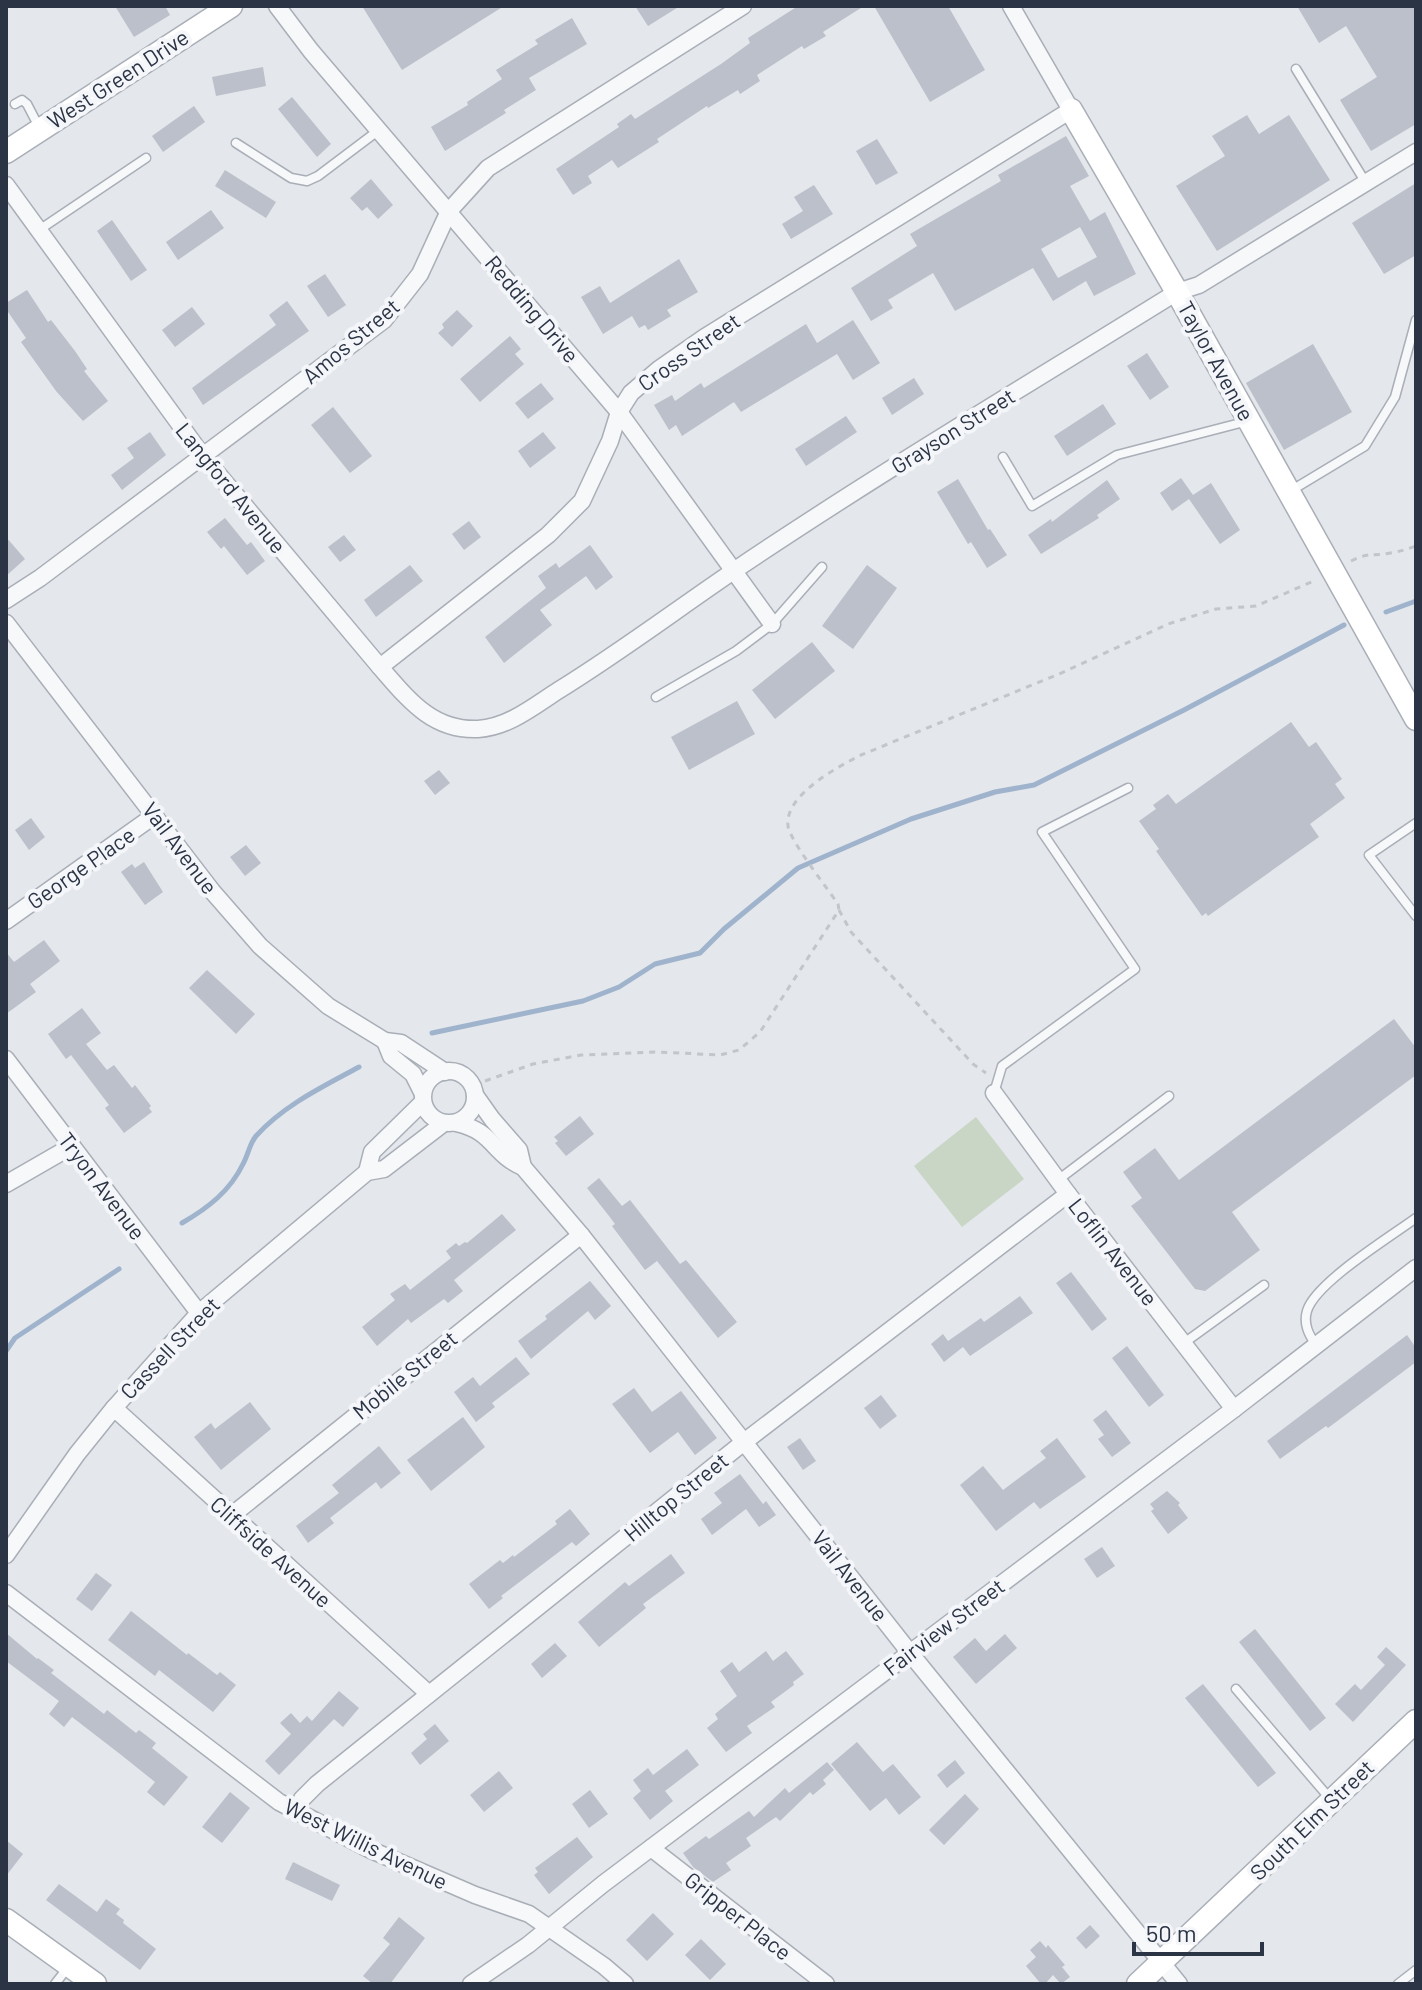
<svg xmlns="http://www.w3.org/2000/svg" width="1422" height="1990" viewBox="0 0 1422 1990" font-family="Barlow,sans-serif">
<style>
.green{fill:#c9d6c5}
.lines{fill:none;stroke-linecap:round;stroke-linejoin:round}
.stream{stroke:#9fb4cc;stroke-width:5}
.building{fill:#bbc0ca;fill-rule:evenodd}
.lane-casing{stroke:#a9aeb7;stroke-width:11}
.street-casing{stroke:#a9aeb7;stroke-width:19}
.secondary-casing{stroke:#a9aeb7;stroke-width:25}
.path{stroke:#c2c5cb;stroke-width:3;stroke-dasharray:6 6;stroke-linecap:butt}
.lane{stroke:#f7f8fa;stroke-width:8}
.street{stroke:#f7f8fa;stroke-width:16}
.secondary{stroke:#fff;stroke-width:22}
.labels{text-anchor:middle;stroke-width:8;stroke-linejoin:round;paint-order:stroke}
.street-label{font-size:22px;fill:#2b3445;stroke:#f4f6f9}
</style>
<rect width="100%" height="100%" fill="#e4e7ec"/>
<path class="green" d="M976,1117L1024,1179L962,1227L914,1166Z"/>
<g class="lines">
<g class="stream">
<path d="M1386,612L1416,601"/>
<path d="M432,1033L583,1001L619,987L655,964L700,953L724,929L798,868L911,819L995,792L1034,785L1184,710L1344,625"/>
<path d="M182,1223C208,1208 230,1191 243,1164C248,1155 250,1143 256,1136C284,1105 324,1086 359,1067"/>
<path d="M6,1351L15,1338L119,1269"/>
</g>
</g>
<g class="building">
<path d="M115,6H165L170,15L134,37Z"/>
<path d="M362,6H504L402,70Z"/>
<path d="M635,6H680L648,26Z"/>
<path d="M798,6H864L823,32L826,36L804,49L802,46L757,75L760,81L740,94L738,90L708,108L707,106L657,139L659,142L618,168L612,160L588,176L592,183L573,195L556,169L619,127L617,124L631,114L635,119L721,64L750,43L748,38Z"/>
<path d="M874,6H948L985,70L930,102Z"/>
<path d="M1297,6H1416V124L1371,151L1340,100L1377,77L1346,26L1319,43Z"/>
<path d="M572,18L587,44L529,78L536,90L504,110L506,113L445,151L431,127L468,105L467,102L502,79L496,70L538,44L535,40Z"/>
<path d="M263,67L266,86L216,96L212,77Z"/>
<path d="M292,97L331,144L317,157L278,109Z"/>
<path d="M194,106L205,122L163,152L152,136Z"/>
<path d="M1247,115L1259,134L1289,115L1330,180L1217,251L1176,186L1225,156L1212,136Z"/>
<path d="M1066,136L1089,176L1070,186L1090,221L1105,212L1136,274L1094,296L1086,281L1053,301L1033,268L955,311L933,273L888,300L893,308L871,321L851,288L917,246L910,234L1001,181L998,175ZM1080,227L1097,257L1058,278L1041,249Z"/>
<path d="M877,139L898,173L876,185L856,151Z"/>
<path d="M225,170L276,202L266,218L215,186Z"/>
<path d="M371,179L393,205L378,219L367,207L362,211L350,198Z"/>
<path d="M1416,183V255L1384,274L1352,223Z"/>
<path d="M814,185L833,214L791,239L782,224L803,211L794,197Z"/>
<path d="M211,210L224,228L178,260L166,242Z"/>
<path d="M112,220L147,270L131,281L97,231Z"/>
<path d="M679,259L698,292L667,310L671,316L648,330L645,325L639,328L632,316L603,334L581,297L600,286L610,303Z"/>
<path d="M325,274L346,305L328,317L307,286Z"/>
<path d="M27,290L48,322L51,320L75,351L87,369L84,371L108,401L83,421L56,391L21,342L26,338L6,309V303Z"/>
<path d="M287,301L309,331L203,405L192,388L276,325L269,315Z"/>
<path d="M192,307L205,324L175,347L162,330Z"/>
<path d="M457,310L473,326L452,347L438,333L444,328L442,324Z"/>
<path d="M853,320L880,363L853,380L837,354L741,412L734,402L682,436L676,425L669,430L654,405L672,395L675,401L701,383L704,388L806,324L817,343Z"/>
<path d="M510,336L521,349L515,354L524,364L480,402L460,379Z"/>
<path d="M1313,344L1352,412L1284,450L1246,383Z"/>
<path d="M1147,353L1169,387L1150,400L1127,366Z"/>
<path d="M914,378L924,394L892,415L882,398Z"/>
<path d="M541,383L554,399L528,419L515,403Z"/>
<path d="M1103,404L1116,424L1067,456L1054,436Z"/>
<path d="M333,407L372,456L350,473L311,425Z"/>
<path d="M846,416L857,432L806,466L795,449Z"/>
<path d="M150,432L166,455L122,490L111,475L134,458L127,448Z"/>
<path d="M543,432L556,448L530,468L518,451Z"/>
<path d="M1181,478L1193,495L1211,483L1240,530L1220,544L1189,499L1172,511L1160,493Z"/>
<path d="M958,479L988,530L990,529L1007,555L987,568L971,542L968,544L937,492Z"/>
<path d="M1107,480L1120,499L1097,515L1099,518L1041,554L1028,535L1051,519L1052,522Z"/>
<path d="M225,518L247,545L251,542L265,561L247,575L224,546L221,549L207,532Z"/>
<path d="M469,521L481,537L464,550L452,534Z"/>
<path d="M344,535L356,550L340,562L328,547Z"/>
<path d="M6,537L25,559L6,576Z"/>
<path d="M590,545L613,577L596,590L586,576L540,610L552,625L504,663L485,637L546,588L538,576L556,563L559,568Z"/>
<path d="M410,565L423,581L376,617L364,600Z"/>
<path d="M867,565L897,588L853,649L822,626Z"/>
<path d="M812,642L835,671L775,719L752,690Z"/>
<path d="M737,701L755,734L689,770L671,737Z"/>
<path d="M1291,722L1309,747L1316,742L1342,779L1335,784L1345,798L1310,824L1319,837L1208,916L1206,913L1202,916L1156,851L1159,849L1139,821L1156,809L1153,805L1168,794L1176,804Z"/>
<path d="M439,770L450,783L435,795L424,781Z"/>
<path d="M31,818L45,837L29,850L15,830Z"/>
<path d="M246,845L261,863L245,876L230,857Z"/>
<path d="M144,862L163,892L145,905L121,872L132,864L135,868Z"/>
<path d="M44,940L60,961L30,984L36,992L6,1014V952L14,962Z"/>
<path d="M207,970L255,1014L236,1034L189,988Z"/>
<path d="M82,1008L101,1033L86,1044L107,1070L114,1065L132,1088L135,1085L151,1106L149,1108L152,1112L124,1133L105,1108L109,1105L71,1055L66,1059L48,1034Z"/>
<path d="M1394,1019L1416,1048V1075L1232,1212L1260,1250L1205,1291L1195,1289L1131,1206L1142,1198L1123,1172L1155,1148L1179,1180Z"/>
<path d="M580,1116L594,1134L566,1156L555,1143L558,1141L554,1137Z"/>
<path d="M599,1178L622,1206L630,1200L680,1264L686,1260L737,1322L718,1338L657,1261L645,1270L612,1226L615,1224L609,1216L587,1188Z"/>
<path d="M502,1214L516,1230L454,1280L463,1291L448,1303L444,1299L411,1323L408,1319L377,1346L362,1327L395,1300L390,1294L405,1284L410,1290L451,1258L446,1251L456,1243L459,1246L465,1242L467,1243Z"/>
<path d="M1071,1272L1107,1319L1092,1331L1056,1283Z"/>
<path d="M590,1281L611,1306L595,1320L588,1311L531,1359L518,1341L547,1319L545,1316Z"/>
<path d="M1020,1296L1033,1313L970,1356L963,1347L944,1362L931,1344L943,1334L948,1341L981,1318L984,1322Z"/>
<path d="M1407,1335L1416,1348V1362L1328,1428L1326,1426L1280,1459L1267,1441Z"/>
<path d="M1127,1346L1164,1395L1149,1407L1112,1358Z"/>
<path d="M516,1357L530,1374L492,1403L495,1407L476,1422L454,1392L473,1377L480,1386Z"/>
<path d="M634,1388L652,1412L681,1391L717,1438L695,1455L678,1432L650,1453L612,1404Z"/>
<path d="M881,1395L897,1416L880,1429L864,1408Z"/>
<path d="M250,1402L271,1429L221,1470L194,1437L211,1423L215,1429Z"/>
<path d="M1106,1410L1131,1443L1112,1457L1098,1439L1104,1435L1093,1420Z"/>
<path d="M463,1417L485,1447L431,1491L407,1460Z"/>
<path d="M800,1438L816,1461L803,1470L787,1447Z"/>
<path d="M1057,1438L1086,1477L1040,1509L1034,1502L996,1531L960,1485L983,1466L1003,1490L1046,1458L1040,1451Z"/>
<path d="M379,1446L401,1473L381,1489L376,1482L330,1518L334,1523L308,1543L296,1526L339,1493L332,1485Z"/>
<path d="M740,1474L763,1504L766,1501L776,1515L759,1527L746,1509L712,1535L701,1519L722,1503L714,1493Z"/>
<path d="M1167,1491L1180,1503L1178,1505L1188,1518L1168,1534L1151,1511L1154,1509L1150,1504Z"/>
<path d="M570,1509L590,1534L576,1546L572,1542L501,1596L503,1598L489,1609L469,1584L500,1560L503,1563L513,1555L514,1557L557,1524L555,1521Z"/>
<path d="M1102,1547L1115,1566L1097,1578L1084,1559Z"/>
<path d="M671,1554L685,1573L643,1604L646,1608L599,1647L578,1622L625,1582L629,1586Z"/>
<path d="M96,1573L112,1585L92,1611L76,1599Z"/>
<path d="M131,1611L187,1655L188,1653L217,1675L220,1672L236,1685L213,1712L159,1670L155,1676L108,1640Z"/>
<path d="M1255,1629L1326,1718L1310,1731L1239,1642Z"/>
<path d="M6,1633L37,1659L38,1658L54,1670L51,1673L104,1714L107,1710L136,1733L139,1730L156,1743L152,1748L188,1777L164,1806L147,1792L155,1782L120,1754L72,1717L64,1727L49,1714L59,1701L6,1661Z"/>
<path d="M1005,1634L1017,1648L976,1684L953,1657L975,1638L986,1651Z"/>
<path d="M555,1643L567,1656L542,1678L531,1664Z"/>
<path d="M1386,1647L1406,1665L1353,1722L1335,1704L1355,1684L1361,1690L1385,1665L1377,1657Z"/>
<path d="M766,1651L773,1661L786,1651L804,1674L793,1682L794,1685L771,1702L775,1707L747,1726L752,1733L726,1752L707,1728L718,1719L715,1714L737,1696L720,1671L732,1662L739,1672Z"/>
<path d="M1203,1684L1276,1773L1258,1787L1185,1698Z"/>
<path d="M339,1691L359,1708L343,1727L334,1719L279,1775L265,1761L291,1734L280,1723L291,1713L300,1723L307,1716L312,1721Z"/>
<path d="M435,1724L449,1741L420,1765L411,1753L427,1739L423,1734Z"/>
<path d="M857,1742L883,1772L893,1764L921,1797L899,1815L886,1798L870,1811L831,1764Z"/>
<path d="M687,1749L699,1765L665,1791L673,1801L650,1820L633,1798L641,1791L633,1780L648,1768L653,1775Z"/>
<path d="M955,1760L965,1773L947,1788L937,1775Z"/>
<path d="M827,1762L834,1770L823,1780L826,1784L813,1795L810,1792L780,1821L776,1817L746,1838L751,1846L726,1863L731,1870L713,1882L693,1867L683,1853L706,1836L709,1839L749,1811L754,1817L785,1788L789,1793Z"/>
<path d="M499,1771L513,1788L484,1812L470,1795Z"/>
<path d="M590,1790L608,1814L589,1828L572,1804Z"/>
<path d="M230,1792L250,1808L222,1843L202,1827Z"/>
<path d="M965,1794L979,1809L944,1845L929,1830Z"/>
<path d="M577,1837L593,1857L549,1894L534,1875L538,1872L535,1868Z"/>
<path d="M6,1840L23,1854L6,1876Z"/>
<path d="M293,1862L340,1885L332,1901L285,1879Z"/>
<path d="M59,1884L97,1912L106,1899L120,1909L116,1914L124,1920L123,1923L156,1949L140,1970L46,1900Z"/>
<path d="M653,1913L674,1934L647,1961L626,1940Z"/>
<path d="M399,1917L425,1938L390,1984H373L363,1976L390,1944L383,1938Z"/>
<path d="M1090,1925L1100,1936L1086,1949L1076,1938Z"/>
<path d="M701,1939L726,1964L710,1980L685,1955Z"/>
<path d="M1040,1941L1046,1948L1048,1945L1065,1965L1062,1967L1070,1977L1061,1984L1053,1975L1045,1984H1041L1026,1966L1036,1957L1030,1950Z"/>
</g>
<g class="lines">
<g class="lane-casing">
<g id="lane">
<path d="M1296,69L1366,183"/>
<path d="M15,104L22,100L27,104L40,129"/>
<path d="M236,143L291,178L307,181L318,176L379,130"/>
<path d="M39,230L146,158"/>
<path d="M1003,457L1032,506L1117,455L1248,421"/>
<path d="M1292,490L1365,446L1395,397L1416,320"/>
<path d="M656,697L736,651L772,624L822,567"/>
<path d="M1416,823L1369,855L1416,916"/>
<path d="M994,1093L1002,1066L1135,969L1042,832L1128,788"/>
<path d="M1058,1180L1169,1096"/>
<path d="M1184,1343L1264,1285"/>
<path d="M1316,1345C1309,1335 1303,1324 1307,1311C1315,1283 1390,1237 1416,1218"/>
<path d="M1236,1689L1332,1801"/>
<path d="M55,1984L69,1966"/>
<path d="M1398,1984L1416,1970"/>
</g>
</g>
<g class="street-casing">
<g id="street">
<path d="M277,6L311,51L619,412L772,624"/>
<path d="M6,185L202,455L380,667C408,699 432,731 478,729C509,727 534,706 559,690C619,653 676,610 735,570C879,473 1029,384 1177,292L1199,285L1416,152"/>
<path d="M6,600L40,578L384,320L420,274L449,211L488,168L743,6"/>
<path d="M6,623L212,891L260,946L328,1006L385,1041L401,1043L445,1072"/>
<path d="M380,667L548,535L582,501L610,441L619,412L631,393L659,369L705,337L1071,110L1011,6"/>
<path d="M6,921L155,815"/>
<path d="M385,1041L391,1056L413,1074L423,1094"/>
<path d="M6,1059L199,1313"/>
<circle cx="449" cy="1097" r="26"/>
<path d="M994,1093L1068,1194L1234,1409"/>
<path d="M475,1095L492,1119L519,1150L523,1167L581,1235L910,1653L1179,1984"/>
<path d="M456,1123C494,1131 492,1154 523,1167"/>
<path d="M367,1172L372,1152L423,1102"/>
<path d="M6,1184L72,1146"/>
<path d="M114,1408L429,1694"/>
<path d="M231,1516L581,1235"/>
<path d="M6,1555L77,1454L114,1408L199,1313L367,1172L384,1169L444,1123"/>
<path d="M6,1593L279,1802L371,1850L475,1895L529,1914L604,1966L625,1984"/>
<path d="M296,1812L302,1799L317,1784L744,1442L1068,1194"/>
<path d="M651,1848L826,1984"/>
<path d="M471,1984L528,1945L603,1884L1234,1409L1416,1268"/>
</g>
</g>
<g class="secondary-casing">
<g id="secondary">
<path d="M1071,110L1177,292L1416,719"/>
<path d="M6,152L231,6"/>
<path d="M6,1920L95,1984"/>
<path d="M1138,1984L1416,1721"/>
</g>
</g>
<g class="path">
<path d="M1351,561C1372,551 1371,557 1390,553C1399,552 1407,549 1416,546"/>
<path d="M839,910L851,932L973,1064L986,1073"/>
<path d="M485,1081L533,1064L581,1055L658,1052L720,1055L739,1050L760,1032L839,910L838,904C828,889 790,841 788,826C784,795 838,767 861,755L1059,674L1168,624L1216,609L1256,606L1316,580"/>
</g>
<use href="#lane" class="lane"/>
<use href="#street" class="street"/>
<use href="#secondary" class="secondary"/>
</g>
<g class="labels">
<g class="street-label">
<text transform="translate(118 79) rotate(-33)" y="8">West Green Drive</text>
<text transform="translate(532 309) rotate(50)" y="8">Redding Drive</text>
<text transform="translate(351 341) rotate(-40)" y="8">Amos Street</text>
<text transform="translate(689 352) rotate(-35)" y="8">Cross Street</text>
<text transform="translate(1216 361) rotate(61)" y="8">Taylor Avenue</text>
<text transform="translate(953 431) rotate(-32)" y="8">Grayson Street</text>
<text transform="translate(231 488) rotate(51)" y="8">Langford Avenue</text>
<text transform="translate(180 848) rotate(53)" y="8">Vail Avenue</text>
<text transform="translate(81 868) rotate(-35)" y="8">George Place</text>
<text transform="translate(102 1186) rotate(53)" y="8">Tryon Avenue</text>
<text transform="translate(1113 1252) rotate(52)" y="8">Loflin Avenue</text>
<text transform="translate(170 1348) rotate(-46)" y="8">Cassell Street</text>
<text transform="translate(405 1375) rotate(-39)" y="8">Mobile Street</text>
<text transform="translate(676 1497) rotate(-39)" y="8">Hilltop Street</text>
<text transform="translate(271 1552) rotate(42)" y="8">Cliffside Avenue</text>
<text transform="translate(850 1576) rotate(52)" y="8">Vail Avenue</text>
<text transform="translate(944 1627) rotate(-37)" y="8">Fairview Street</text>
<text transform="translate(1312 1820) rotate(-44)" y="8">South Elm Street</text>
<text transform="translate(366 1844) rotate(26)" y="8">West Willis Avenue</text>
<text transform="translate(738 1916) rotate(38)" y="8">Gripper Place</text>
</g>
</g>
<rect width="1422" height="1990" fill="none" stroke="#2b3445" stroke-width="16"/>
<path d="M1134 1942v12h128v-12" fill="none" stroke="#2b3445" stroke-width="4"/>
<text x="1146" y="1942" font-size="24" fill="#2b3445" stroke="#f4f6f9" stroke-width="6" paint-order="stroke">50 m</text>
</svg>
